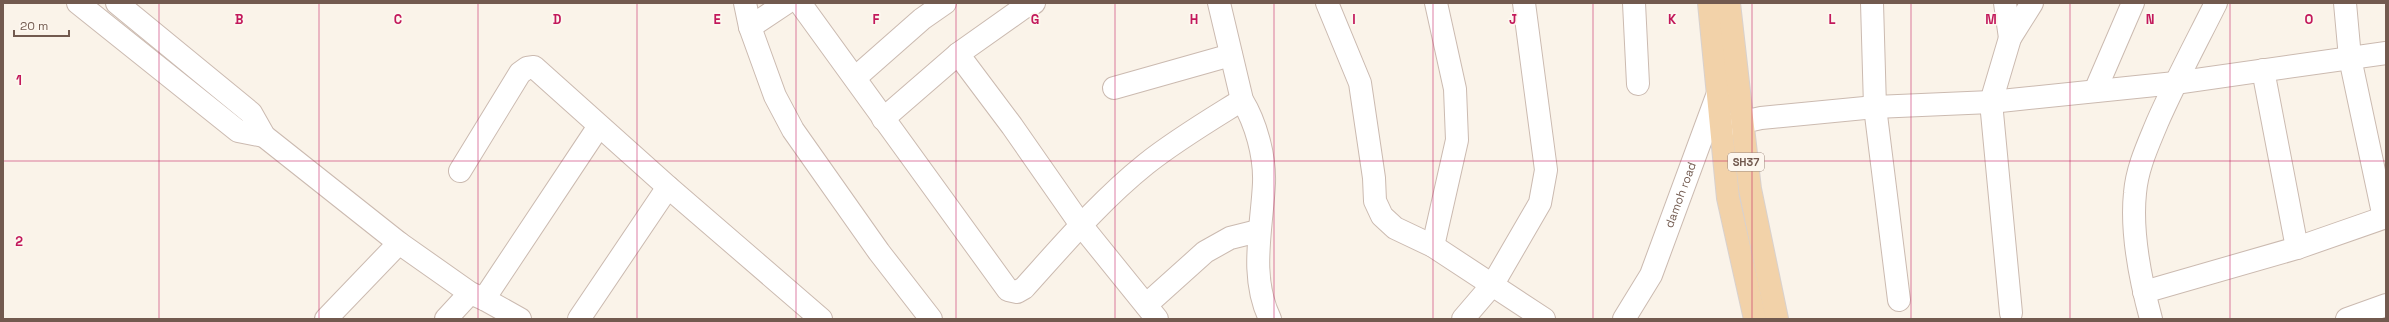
<svg xmlns="http://www.w3.org/2000/svg" width="2389" height="322" viewBox="0 0 2389 322" font-family="'Space Grotesk',sans-serif">
<style>
.lines{fill:none;stroke-linecap:round;stroke-linejoin:round}
.minor-casing{stroke:#cbbab0;stroke-width:24}
.major-casing{stroke:#d8d1ce;stroke-width:24}
.minor{stroke:#fff;stroke-width:22}
.major{stroke:#f2d2a9;stroke-width:22}
.grid{fill:none;stroke:#c2185b;stroke-width:1;stroke-opacity:0.55}
.labels{text-anchor:middle;stroke-width:3.5;stroke-linejoin:round;paint-order:stroke}
.shield{fill:#fdf7ef;stroke:#9c897f;stroke-width:1}
.shield-label{font-size:11px;font-weight:bold;fill:#725a4f}
.street-label{font-size:12px;fill:#725a4f;stroke:#fdf7ef}
.grid-label{font-size:13px;text-anchor:middle;font-weight:bold;fill:#c2185b;stroke:#fdf7ef;stroke-width:3.5;stroke-linejoin:round;paint-order:stroke}
</style>
<rect width="100%" height="100%" fill="#faf3e9"/>
<g class="lines">
<g class="minor-casing">
<g id="minor">
<path d="M78,3L238,131L264,136"/>
<path d="M117,3L251,113L264,136L399,243L470,293L484,299L520,319"/>
<path d="M745,3L750,27L775,96L793,130L879,252L931,319"/>
<path d="M800,3L1008,290L1017,292L1024,288C1062,246 1101,200 1146,164C1176,140 1210,120 1242,100"/>
<path d="M1219,3L1242,100C1256,123 1265,156 1264,183C1262,228 1249,276 1270,319"/>
<path d="M1327,3L1360,83L1374,178L1375,201L1382,216L1395,228L1433,246L1544,319"/>
<path d="M1634,3L1638,84"/>
<path d="M1872,3L1875,107L1899,300"/>
<path d="M2005,3L2010,38"/>
<path d="M2345,3L2350,58L2384,218"/>
<path d="M750,27L786,3"/>
<path d="M958,54L1012,126L1081,225L1157,319"/>
<path d="M2263,70L2297,248"/>
<path d="M855,78L922,19L945,3"/>
<path d="M1114,88L1231,55"/>
<path d="M2095,91L2133,3"/>
<path d="M883,119L958,54L1023,8L1034,3"/>
<path d="M1725,126L1761,118L1875,107L1991,102L2175,83L2386,53"/>
<path d="M460,171L520,73L527,68L534,67L668,187L821,319"/>
<path d="M1433,246L1457,140L1455,89L1436,3"/>
<path d="M2144,292L2297,248L2386,217"/>
<path d="M484,299L599,126"/>
<path d="M1146,305L1205,252L1230,238L1258,231"/>
<path d="M2011,313L1991,102L2010,38L2032,3"/>
<path d="M326,319L399,243"/>
<path d="M446,319L470,293"/>
<path d="M579,319L668,187"/>
<path d="M1463,319L1493,284L1540,203L1546,170L1524,3"/>
<path id="s1" d="M1624,319L1651,275L1717,96L1722,90"/>
<path d="M2151,319C2141,282 2131,231 2135,193C2137,168 2148,145 2157,123C2175,82 2196,43 2216,3"/>
<path d="M2347,319L2386,305"/>
</g>
</g>
<g class="major-casing">
<g id="major">
<path d="M1709,3L1728,198L1755,319"/>
<path d="M1729,3L1750,189L1777,319"/>
</g>
</g>
<use href="#minor" class="minor"/>
<use href="#major" class="major"/>
</g>
<path class="grid" d="M159,3V319M319,3V319M478,3V319M637,3V319M796,3V319M956,3V319M1115,3V319M1274,3V319M1433,3V319M1593,3V319M1752,3V319M1911,3V319M2070,3V319M2230,3V319M3,161H2386"/>
<g class="labels">
<rect class="shield" x="1728" y="153" width="36" height="18" rx="3"/>
<g class="shield-label">
<text x="1746" y="166">SH37</text>
</g>
<g class="street-label">
<text dy="4" stroke="none"><textPath href="#s1" startOffset="137">damoh road</textPath></text>
</g>
</g>
<g class="grid-label">
<text x="239" y="24">B</text>
<text x="398" y="24">C</text>
<text x="557" y="24">D</text>
<text x="717" y="24">E</text>
<text x="876" y="24">F</text>
<text x="1035" y="24">G</text>
<text x="1194" y="24">H</text>
<text x="1354" y="24">I</text>
<text x="1513" y="24">J</text>
<text x="1672" y="24">K</text>
<text x="1832" y="24">L</text>
<text x="1991" y="24">M</text>
<text x="2150" y="24">N</text>
<text x="2309" y="24">O</text>
<text x="19" y="85">1</text>
<text x="19" y="246">2</text>
</g>
<rect width="2389" height="322" fill="none" stroke="#725a4f" stroke-width="8"/>
<path d="M14 30v6h55v-6" fill="none" stroke="#725a4f" stroke-width="2"/>
<text x="20" y="30" font-size="12" fill="#725a4f" stroke="#fdf7ef" stroke-width="3" paint-order="stroke">20 m</text>
</svg>
